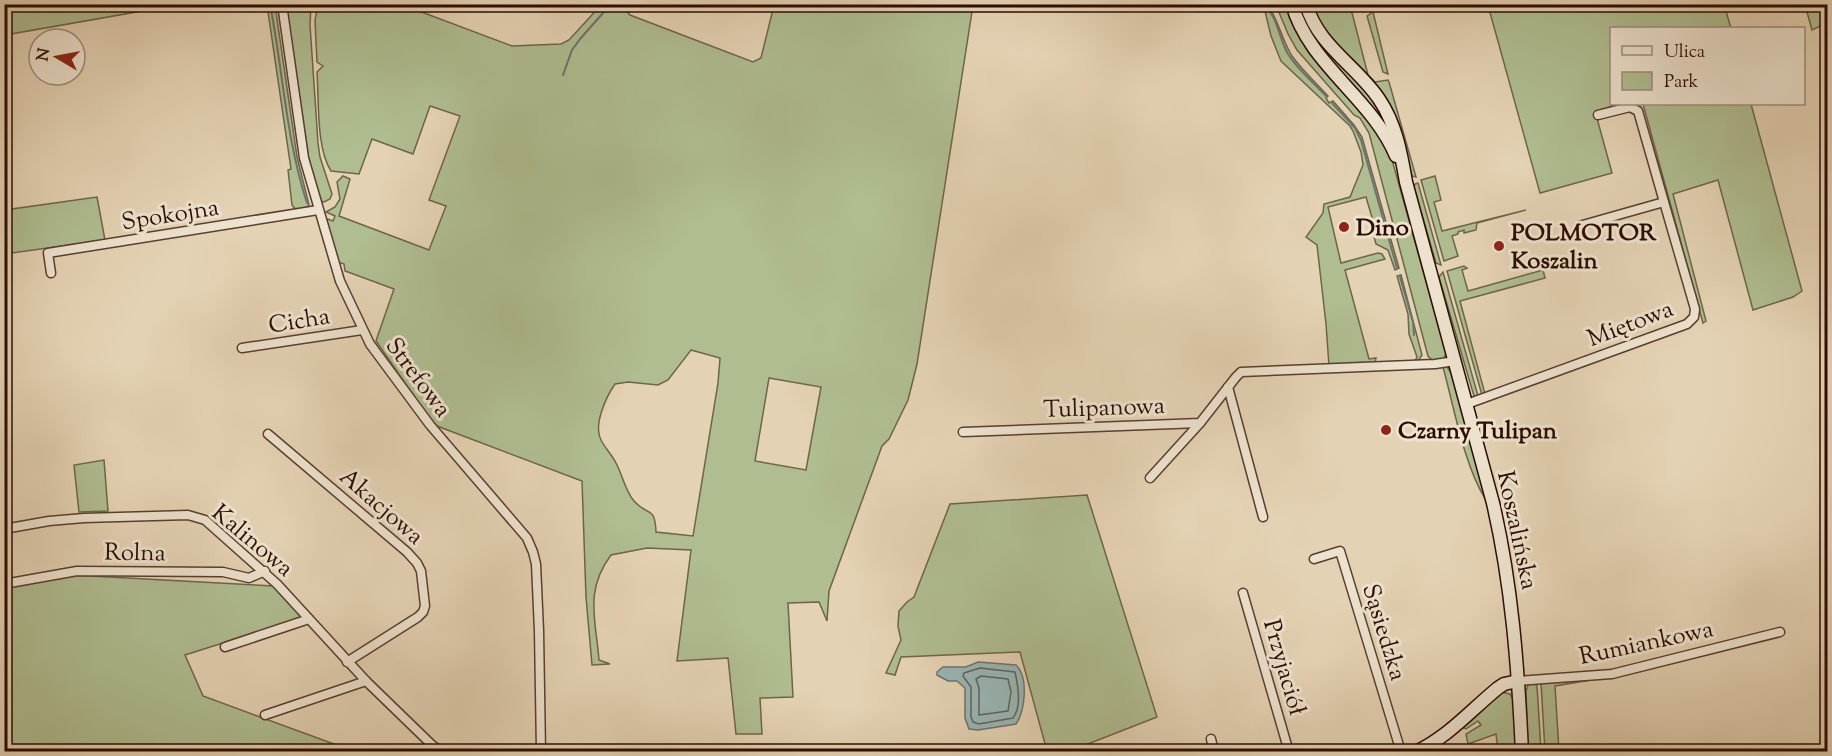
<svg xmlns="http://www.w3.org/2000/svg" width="1832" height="756" viewBox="0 0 1832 756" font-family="'Sorts Mill Goudy',serif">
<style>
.green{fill:#afbd91;stroke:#6e6449;stroke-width:1.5;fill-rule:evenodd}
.water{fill:#98b6b5;stroke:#6d726d;stroke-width:1.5}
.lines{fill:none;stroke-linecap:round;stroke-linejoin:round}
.shore{stroke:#62605b;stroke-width:1.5}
.stream{stroke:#6d726d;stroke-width:2}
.street-casing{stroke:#5a3d2e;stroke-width:11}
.secondary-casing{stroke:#2c0b01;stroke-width:15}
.street{stroke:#ede2ce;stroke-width:8}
.secondary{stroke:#ede2ce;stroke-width:12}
.poi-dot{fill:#8f2418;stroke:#ede2ce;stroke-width:2}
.labels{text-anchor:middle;stroke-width:6;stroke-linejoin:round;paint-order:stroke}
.street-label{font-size:24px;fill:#2c0b01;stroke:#ede2ce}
.poi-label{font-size:24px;font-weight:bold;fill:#2c0b01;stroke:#ede2ce;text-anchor:start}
</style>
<rect width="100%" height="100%" fill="#e4d2b4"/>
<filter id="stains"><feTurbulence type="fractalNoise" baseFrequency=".00333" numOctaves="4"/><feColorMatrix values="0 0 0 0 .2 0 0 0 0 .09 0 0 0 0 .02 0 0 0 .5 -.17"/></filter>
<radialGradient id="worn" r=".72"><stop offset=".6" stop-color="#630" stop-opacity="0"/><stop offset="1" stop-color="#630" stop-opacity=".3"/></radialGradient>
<g class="green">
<path d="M5,4H176V5L5,35Z"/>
<path d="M1499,4L1732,5L1725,8L1731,28H1612V104H1620L1595,111L1612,173L1540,193L1489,9Z"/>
<path d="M267,5H275L297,157L309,205L305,208V210H296L292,205L288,170L291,169Z"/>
<path d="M286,5H311L310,25L318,143L320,157L332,194L330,199L324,202L320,201L311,174Z"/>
<path d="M318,5H403L512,46L561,44L569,40L601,5H626L625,9L630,15L753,62L761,58L774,5H973L917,364L908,400L889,439L882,446L829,591L827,621L819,602L788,603L793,697L760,698L762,734H736L728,658L677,661L691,550L647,548L611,555C584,591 596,620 599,660L610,664L592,665L586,597L582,481L437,426L429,418L376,341L394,289L345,271L344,264L338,262L326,220L328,219L333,221L335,216L326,212L335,207L340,199L337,182L343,176L350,179L339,216L429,250L446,206L429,200L460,116L430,106L413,154L372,139L359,174L331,171C316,148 319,99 317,72L323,66L317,62L315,20ZM691,350L720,358L718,383L693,536L656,532C655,505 648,517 634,501C625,491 623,476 616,463C612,455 605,448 601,440C593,425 606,397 615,384L628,382L658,385L668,380ZM769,378L821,387L806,470L755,461Z"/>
<path d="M1253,5H1266C1277,14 1282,41 1292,56C1302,70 1316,83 1328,96L1326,98L1329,103L1333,101L1354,125L1362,137L1399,268L1395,270L1388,250L1376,244L1373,233L1376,231L1366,197L1328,207L1341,263L1378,253L1382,254L1385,259L1345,270L1369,359L1376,358L1375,363L1329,366L1326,324L1317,245L1306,237L1323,213L1324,204L1350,197L1363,165L1361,152L1353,131L1350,126L1281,61L1271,36L1265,11Z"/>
<path d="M1276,5H1286L1291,21L1309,53L1364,112L1389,149L1446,353L1443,360L1433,361L1428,356L1369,133L1360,118L1354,115L1297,50L1288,34Z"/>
<path d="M1297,5H1301L1371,92L1393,135C1362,98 1313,50 1297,5Z"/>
<path d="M1311,5H1350L1368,75L1375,82L1388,80L1389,82L1416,177L1412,176L1401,140L1327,35Z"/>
<path d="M1805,5H1827V23L1812,30Z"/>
<path d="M1373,12L1388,74L1383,72L1367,16Z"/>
<path d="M1643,104H1751L1802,291L1793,297L1753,310L1718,180L1673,194L1706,321L1703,323Z"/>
<path d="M1435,176L1441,200L1434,202L1442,231L1526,210L1477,223L1476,230L1464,233V230L1458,232V234L1452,236L1458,256L1444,261L1421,180Z"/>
<path d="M1418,183L1441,265L1436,263L1414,187L1415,184Z"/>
<path d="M97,197L105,240L12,253L5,210Z"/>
<path d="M1464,266L1467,268L1462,270L1468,291L1543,270L1545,278L1460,301L1485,394L1482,395L1447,271Z"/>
<path d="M1443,272L1478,396H1474L1439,277Z"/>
<path d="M1401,275L1422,355L1418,361H1415L1417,357L1409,334L1408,314L1397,276Z"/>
<path d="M1443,367H1447L1452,374L1486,500C1464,466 1454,407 1443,367Z"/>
<path d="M104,460L108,511L79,512L74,465Z"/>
<path d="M1087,495L1157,717L1070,751H1047L1020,652L901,657L895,675L886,673L901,640L898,626L899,611L907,602L914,597L950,504Z"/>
<path d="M72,575L274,586L302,618L185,655L203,696L353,751L5,752V588Z"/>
<path d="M1609,677L1555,686L1559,751H1545L1541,683Z"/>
<path d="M1533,683L1537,686L1541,751H1528L1526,691L1528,685Z"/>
<path d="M1502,692L1510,694L1514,701L1516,751H1498L1496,734L1468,744L1466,734L1481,725L1478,721L1466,729L1462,727Z"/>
</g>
<path class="water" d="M978,662L1016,665C1029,677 1025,711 1016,724L978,730L969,729L965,718V688L957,681H948L937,675V672L943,667H966Z"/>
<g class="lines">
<g class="shore">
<path d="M980,668L1015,672C1018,686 1022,706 1013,718L979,724L973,722L971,717V687L963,676L964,673Z"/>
<path d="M981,676L1008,679L1011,692L1008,711L979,715V688L976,679Z"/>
</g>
<g class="stream">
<path d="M270,4C283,71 286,139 307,203"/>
<path d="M1263,4C1278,16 1279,39 1288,54C1298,70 1313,82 1326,96"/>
<path d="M563,75L572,50L580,39L611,4"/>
<path d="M1332,103L1355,128L1361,140L1397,268"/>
<path d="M1400,277L1413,322L1414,335"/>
</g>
<g class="street-casing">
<g id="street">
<path d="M282,4L304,158L340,281L370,344L430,425L527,538L533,552L536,564L539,631L541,752"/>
<path d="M1598,115L1630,107L1638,111L1664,202"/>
<path d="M51,273L48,253L318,210"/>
<path d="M242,348L362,330"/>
<path d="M1228,387L1263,517"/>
<path d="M1467,404L1687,324L1694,317L1695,309L1664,202L1579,226"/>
<path d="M963,432L1200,423L1236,377L1241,372L1435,364L1455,361"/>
<path d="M268,434L407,552L417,563L421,571L425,606L423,612L418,617L347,662"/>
<path d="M1150,478L1200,423"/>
<path d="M4,529L49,521L84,518L188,515L205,520L277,584L366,681L432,745L442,752"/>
<path d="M1314,559L1340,551L1401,752"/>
<path d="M4,584L77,571L223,572L249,578L265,571"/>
<path d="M1243,593L1289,752"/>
<path d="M225,647L309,619"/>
<path d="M1518,681L1612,674L1780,632"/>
<path d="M265,715L366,681"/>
<path d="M1211,739L1214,752"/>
</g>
</g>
<g class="secondary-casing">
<g id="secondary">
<path d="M1292,4C1309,65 1372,98 1396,156"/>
<path d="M1306,4C1318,46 1356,65 1379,99C1396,124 1401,153 1406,182L1493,503C1512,585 1518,667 1522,752"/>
<path d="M1416,752C1449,736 1470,711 1498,688L1504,684L1518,681"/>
</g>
</g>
<use href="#street" class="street"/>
<use href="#secondary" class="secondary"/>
</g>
<g class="poi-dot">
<circle cx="1344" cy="227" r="6"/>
<circle cx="1499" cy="246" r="6"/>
<circle cx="1386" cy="430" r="6"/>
</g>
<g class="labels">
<g class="street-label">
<text transform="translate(170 214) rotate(-9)" y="8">Spokojna</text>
<text transform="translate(299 320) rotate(-9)" y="8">Cicha</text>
<text transform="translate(1630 323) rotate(-21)" y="8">Miętowa</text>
<text transform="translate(419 377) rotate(53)" y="8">Strefowa</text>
<text transform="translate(1104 407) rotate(-2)" y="8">Tulipanowa</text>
<text transform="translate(382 506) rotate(41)" y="8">Akacjowa</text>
<text transform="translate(1518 530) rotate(78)" y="8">Koszalińska</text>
<text transform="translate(253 540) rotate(40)" y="8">Kalinowa</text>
<text transform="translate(135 552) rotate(1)" y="8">Rolna</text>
<text transform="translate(1385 632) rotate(73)" y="8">Sąsiedzka</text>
<text transform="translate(1646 642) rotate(-12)" y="8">Rumiankowa</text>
<text transform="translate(1285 667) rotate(74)" y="8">Przyjaciół</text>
</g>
<g class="poi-label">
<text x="1356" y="235">Dino</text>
<text x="1511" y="240">POLMOTOR<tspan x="1511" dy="28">Koszalin</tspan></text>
<text x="1398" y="438">Czarny Tulipan</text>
</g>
</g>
<rect width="1832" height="756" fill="none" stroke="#e4d2b4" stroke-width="24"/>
<rect x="6" y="6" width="1820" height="744" fill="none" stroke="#2c0b01" stroke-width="3"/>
<rect x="12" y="12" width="1808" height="732" fill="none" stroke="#2c0b01" stroke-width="1.5"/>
<rect x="1610" y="27" width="195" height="78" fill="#ede2ce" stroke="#a08c7c" stroke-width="1.5"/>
<rect x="1622" y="46" width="30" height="9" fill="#ede2ce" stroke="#a08c7c" stroke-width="1.5"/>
<text x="1664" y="57" font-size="18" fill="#2c0b01">Ulica</text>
<rect x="1622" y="72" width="30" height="18" fill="#afbd91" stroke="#a08c7c" stroke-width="1.5"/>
<text x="1664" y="87" font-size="18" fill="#2c0b01">Park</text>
<g transform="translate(57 57) rotate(280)"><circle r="28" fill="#ede2ce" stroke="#a08c7c" stroke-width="1.5"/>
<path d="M0-4.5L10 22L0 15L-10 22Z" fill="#8f2418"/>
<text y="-9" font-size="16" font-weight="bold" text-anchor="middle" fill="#2c0b01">N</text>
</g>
<rect width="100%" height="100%" filter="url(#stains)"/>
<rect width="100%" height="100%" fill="url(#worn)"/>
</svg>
